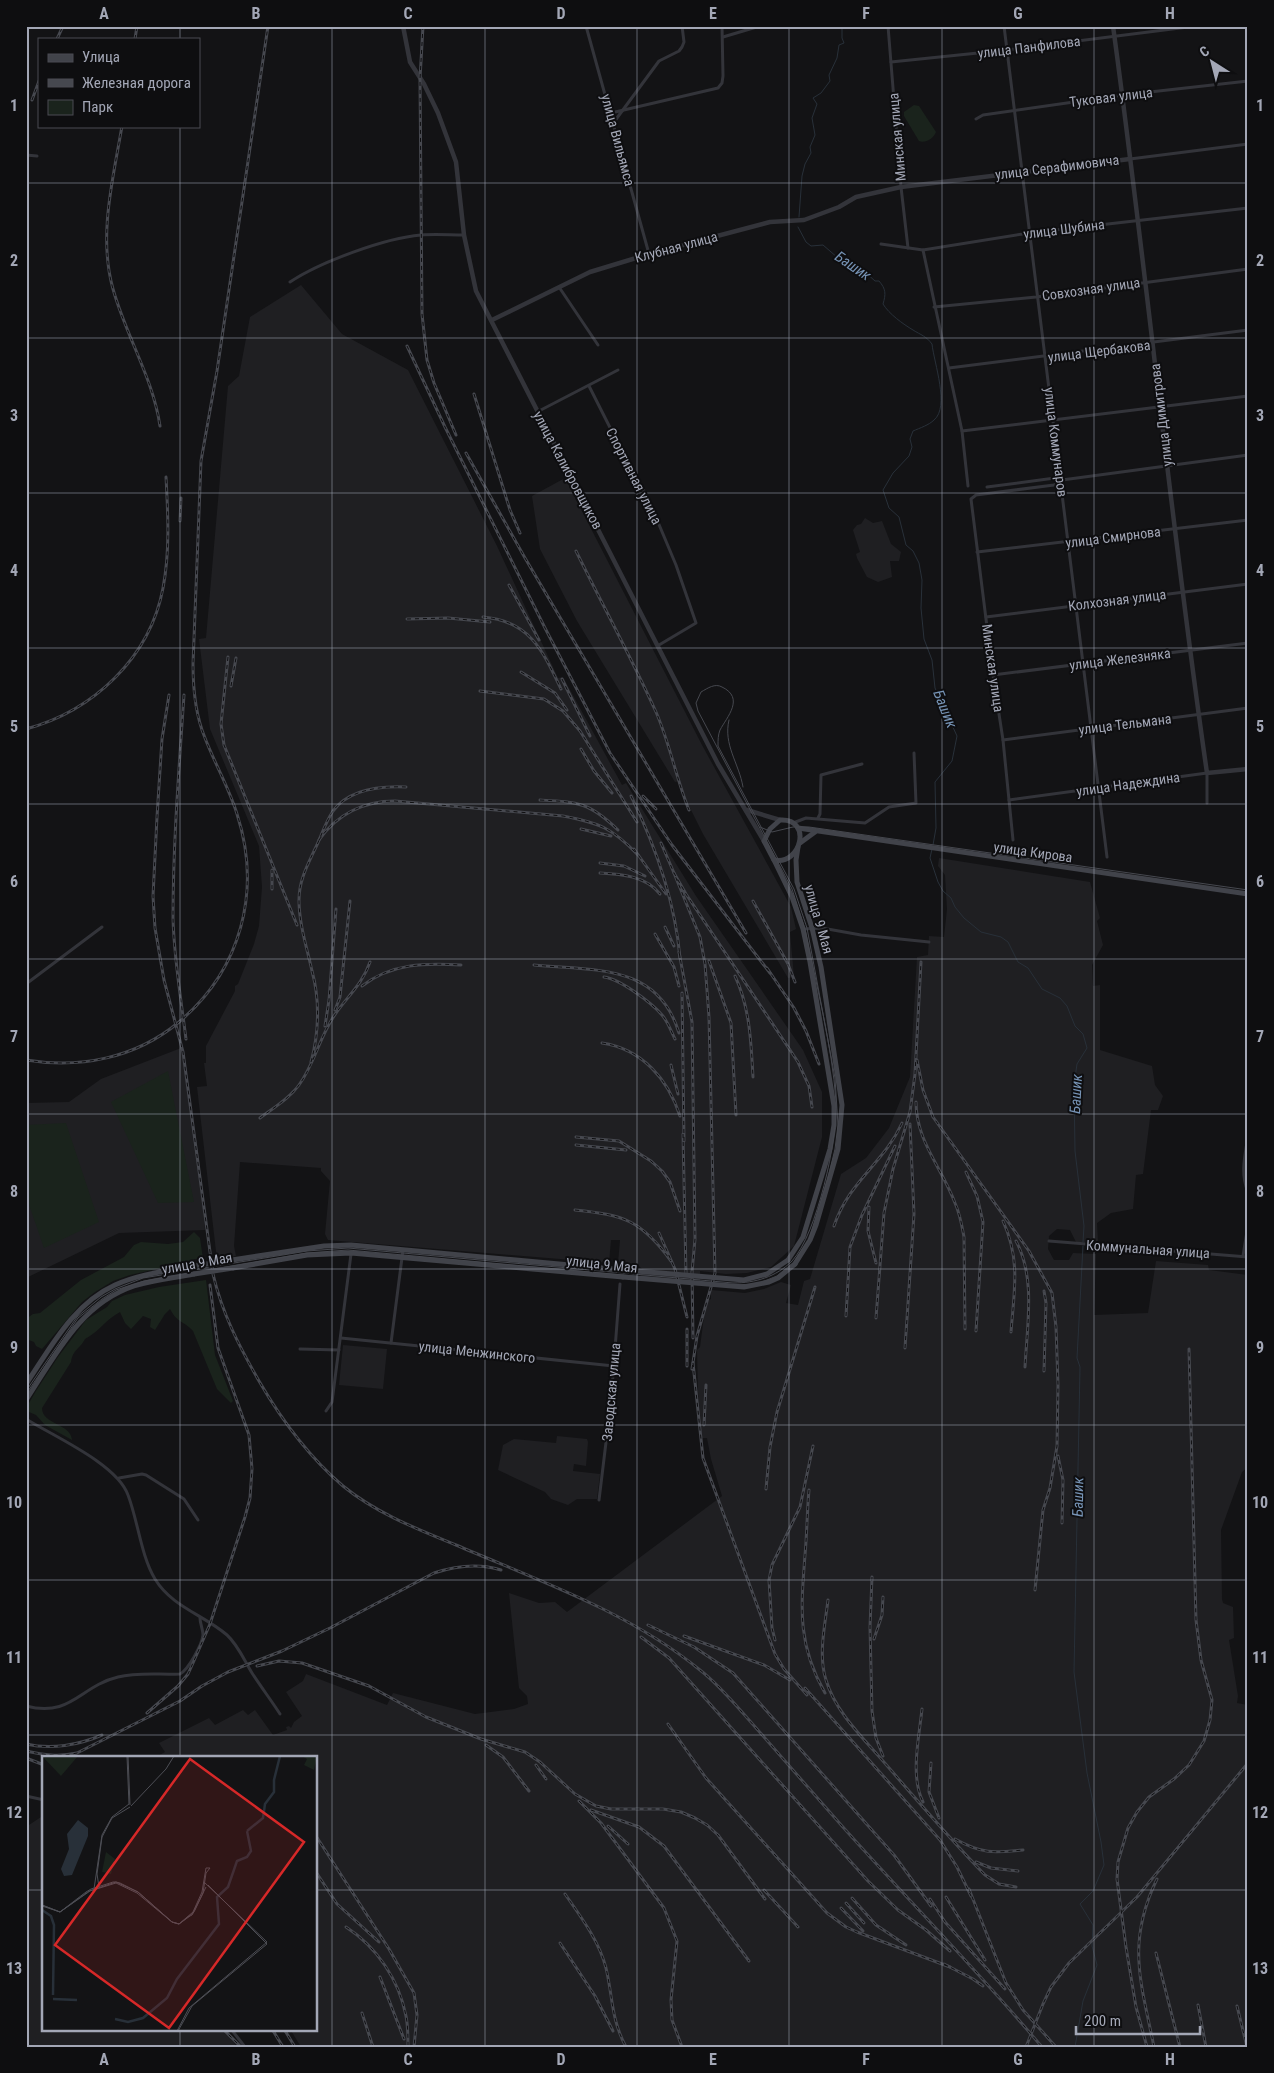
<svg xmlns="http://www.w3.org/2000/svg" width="1274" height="2073" viewBox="0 0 1274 2073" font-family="'Roboto Condensed',sans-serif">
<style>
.built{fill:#1f1f22}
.green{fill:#1a231c}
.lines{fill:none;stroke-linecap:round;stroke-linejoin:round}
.stream{stroke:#283039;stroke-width:1}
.minor{stroke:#33343a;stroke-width:3}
.tertiary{stroke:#33343a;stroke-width:4.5}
.secondary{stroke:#41434a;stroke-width:5}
.tram{stroke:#46484f;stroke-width:1}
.rail-casing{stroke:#46484f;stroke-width:3}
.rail{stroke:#0e0e10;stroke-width:1;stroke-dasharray:4;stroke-linecap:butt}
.secondary-bridge{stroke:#41434a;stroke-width:5}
.grid{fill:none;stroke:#a3a7b6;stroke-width:1;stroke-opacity:0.55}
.labels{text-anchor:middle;stroke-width:4;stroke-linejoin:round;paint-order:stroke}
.street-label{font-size:14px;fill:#a3a7b6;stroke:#0e0e10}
.water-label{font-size:15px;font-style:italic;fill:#7693b5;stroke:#0e0e10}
.inset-river{fill:none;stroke:#283039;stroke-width:2.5}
.inset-road{fill:none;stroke:#4d4e55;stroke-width:1}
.view{fill:#d62828;fill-opacity:0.15;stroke:#d62828;stroke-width:2.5}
.inset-edge{fill:none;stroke:#a3a7b6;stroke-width:2.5}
.neatline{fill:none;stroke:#a3a7b6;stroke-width:2}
.grid-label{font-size:16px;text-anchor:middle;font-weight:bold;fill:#a3a7b6}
</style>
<rect width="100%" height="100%" fill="#131315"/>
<g class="built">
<path d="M301,285L342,334L408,370L497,546L558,678L563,677L622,785L626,783L696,896L803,1050L822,1092V1137L794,1246L771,1267L747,1273L726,1274L700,1271V1286L639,1277L644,1271L638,1265L618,1263L620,1240H611L609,1263L328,1240L325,1234L330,1181L321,1171V1168L240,1162L234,1246L236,1256L217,1260L197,1087L207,1086L204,1063H206V1046L235,991V986L238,984L254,944L259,926L262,887L259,846L210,729L199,639L206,638L228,386L239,376L250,317Z"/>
<path d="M565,478L702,745L791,907L796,929L790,932L794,977L788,978L703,834L688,804L679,781L675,782L577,621L540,549L532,496Z"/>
<path d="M865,518L873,523L882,521L891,544L901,552L899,561H890L892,577L878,582L867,577L857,558L856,554L860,552L853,530L857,525L861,524Z"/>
<path d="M939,858L1090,882L1100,918L1097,921L1103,945L1092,965L1093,986L1100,985V1050L1152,1066L1155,1085L1163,1096L1158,1110H1151L1143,1174L1136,1175L1133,1209L1111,1213L1097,1223L1098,1242H1076L1070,1230L1057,1229L1049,1236L1048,1249L1054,1260H1069L1073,1253L1096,1254L1094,1315L1148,1313L1156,1261L1208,1265L1209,1270L1248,1275V1467L1242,1472L1221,1530L1222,1599L1223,1603L1233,1607L1234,1638L1229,1640L1238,1696L1237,1703L1248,1705V2047H301L290,2029H316V1757H156L165,1752L159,1743L209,1718L215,1725L243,1710L248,1715L255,1710L273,1735L287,1730L286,1727L289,1726L291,1728L294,1722L302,1716L286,1692L303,1681L306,1674L387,1705L393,1693L475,1714L514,1709L528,1704L527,1696L519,1688L509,1593L539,1603L555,1602L567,1612L722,1496L711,1459L707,1438H702L698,1392L697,1350L700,1347L706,1301L711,1299V1290L745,1293L764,1289L781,1282L791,1285L786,1303L798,1305L804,1281L810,1279L841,1174L866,1158L889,1128L910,1077L917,957L928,955L929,936L944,937L947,909L945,875L938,866Z"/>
<path d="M181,1048L199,1157L205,1230L119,1233L26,1278V1103L69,1102L101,1079Z"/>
<path d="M343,1345L387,1349L383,1389L339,1385Z"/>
<path d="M557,1436L587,1439L588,1442L586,1466L574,1464L573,1471L600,1474L597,1499H577L568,1505L551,1499L545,1492L498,1470L503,1445L514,1439L556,1443Z"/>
<path d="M44,1815V2029H222L230,2037L237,2047H27L26,1827Z"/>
</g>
<g class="green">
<path d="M914,105L919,106L936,132C934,138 925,144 919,141L904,116V112Z"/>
<path d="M168,1071L194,1202L158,1203L111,1102Z"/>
<path d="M66,1123L99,1222L44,1248L26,1196V1125Z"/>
<path d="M194,1232L200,1238L203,1259H194L192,1261L130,1275L113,1281L95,1292L82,1302L42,1349L36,1346L34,1342L26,1339V1319L33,1314L40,1313L81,1280L124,1257L134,1245L141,1242L168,1244L183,1242Z"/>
<path d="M206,1280L215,1355L233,1401L231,1403L217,1389L193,1331C183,1320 178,1324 170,1309L165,1314L155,1330L150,1327L151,1319L143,1316L131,1329L125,1323L120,1312C106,1319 99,1332 85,1339C80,1349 73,1349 71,1362L42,1408C42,1425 71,1423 72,1440L45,1425L36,1415L29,1412V1403L36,1391L58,1357L86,1320L107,1307L112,1301L125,1295L159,1287Z"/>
</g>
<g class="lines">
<g class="stream">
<path d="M799,217L802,176L805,164L811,153L810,147L815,135L812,118L817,104L813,98L821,93L830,81L829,75L837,58L839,45L844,43L842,38V26"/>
<path d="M798,227L806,242L811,246L823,245L838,258L844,259L864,271L875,281H879C886,289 886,294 883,304C889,314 903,324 913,330C921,335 926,336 932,344C934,363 950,407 934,420C929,425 920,428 913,431L910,439L912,447L909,456L893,473L883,490L889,508L899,517L906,545L913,551L919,563L922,580L921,608L924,639L932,660L935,688L957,736L952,761L935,782L936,828L933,845"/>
<path d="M932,849L930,858L938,882L943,891L951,898L955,907L964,918L981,932L1001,937L1008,942L1018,962L1028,968L1042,989L1060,998L1067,1006L1075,1026L1083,1034L1087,1048L1077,1064L1074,1085L1075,1151L1084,1226L1083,1242"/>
<path d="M1075,2047L1083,2001L1097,1965L1092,1946L1093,1925L1080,1904L1093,1891L1104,1865L1101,1842L1087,1773L1074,1672L1080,1367L1077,1358L1083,1246"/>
</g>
<g class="minor">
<path d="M586,26L649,254"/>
<path d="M888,26L901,187L908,248"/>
<path d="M1004,26L1107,857"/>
<path d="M723,37L760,26"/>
<path d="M891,62L1007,50L1196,26"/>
<path d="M611,113L718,88L722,83L723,76L722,26"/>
<path d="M976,119L983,115L1123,95L1248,81"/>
<path d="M614,122L659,61L679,51L682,47L684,42L682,26"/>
<path d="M26,155L37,156"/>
<path d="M1130,159L1248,144"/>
<path d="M881,244L923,250L1029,233L1248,208"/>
<path d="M923,250L962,431L968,486"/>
<path d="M290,282C320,262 385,238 421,235C435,234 450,235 464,235"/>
<path d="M559,287L598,345"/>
<path d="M934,307L1036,297L1248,269"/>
<path d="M949,368L1248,330"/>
<path d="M589,386L634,475L647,496L676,565L696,623L659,645"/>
<path d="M537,412L618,370"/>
<path d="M962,431L1248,396"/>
<path d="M987,487L1055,478L1061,480"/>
<path d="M977,552L1248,520"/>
<path d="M986,617L1248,584"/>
<path d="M993,675L1248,643"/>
<path d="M1003,740L1248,708"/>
<path d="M1009,800L1207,773V803"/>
<path d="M818,818L820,814L821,775L862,764"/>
<path d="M793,823L806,818L865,823L889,807L916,803L914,753"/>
<path d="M1013,840L1003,740L993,675L971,499L976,495L1054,485L1062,480L1248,455"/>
<path d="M803,929L822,928L861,935L929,942"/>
<path d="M26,984L102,927"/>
<path d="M1247,1122L1248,1124"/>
<path d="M1248,1136C1245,1156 1240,1173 1248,1192"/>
<path d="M1049,1241L1248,1257"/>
<path d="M1243,1256L1248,1225"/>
<path d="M341,1338L614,1366"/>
<path d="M391,1343L403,1250"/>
<path d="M300,1349L339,1350"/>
<path d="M326,1411L332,1402L351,1254"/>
<path d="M26,1419C55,1437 117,1464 128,1495C138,1521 141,1556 155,1579C172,1607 204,1615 227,1635C238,1645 244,1660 252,1673C261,1687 271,1700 280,1714"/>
<path d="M119,1478L142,1474L146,1475L184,1499L198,1520"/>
<path d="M599,1500L611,1401L620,1284"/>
<path d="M26,1706C71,1718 80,1686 118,1677C138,1672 160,1675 180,1674C188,1670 202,1645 203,1635C203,1629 200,1624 200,1618"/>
<path d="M26,1796L44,1800"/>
<path d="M231,2029L245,2047"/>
</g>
<g class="tertiary">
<path d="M403,26L410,62L424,84L438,113L456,162L464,235L476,291L718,764L764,841"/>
<path d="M1113,26C1147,275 1171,525 1207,773L1248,769"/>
<path d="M492,320L590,272L649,254L770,222L804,220L839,207L856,197L901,187L1130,159"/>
<path d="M747,810L780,820"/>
</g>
<g class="secondary">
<path d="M780,820C813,818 801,866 774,860L764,841L770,829Z"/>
<path d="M798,828L1248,894"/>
<path d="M800,843L815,832"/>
<path d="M774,860L792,897L803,929L810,962L834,1106V1125L830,1149L803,1237L788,1260"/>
<path d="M232,1260L324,1246L351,1245L624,1270"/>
<path d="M795,1264L810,1240L816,1225L838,1149L842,1105L821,967L812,928L797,882L796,860L798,847"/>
<path d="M233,1268L307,1255L351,1253L623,1277"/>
<path d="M26,1384C51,1347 73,1304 115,1285C139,1274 167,1271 193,1266"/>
<path d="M26,1400C55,1356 80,1304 134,1286C153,1280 174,1278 194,1274"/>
</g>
<g class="tram">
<path d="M729,720C723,745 739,763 743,787"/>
<path d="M760,827L772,832L793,827H809L1248,890"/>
<path d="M26,1391L77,1317L101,1297L115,1289L143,1278L307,1251L348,1248L733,1283C755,1283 776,1277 792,1261C817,1234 838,1139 836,1101C832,1045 816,984 805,929L792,889L698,711L696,703L701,692C708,688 715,683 722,687C745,698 727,717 720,730C718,735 718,740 718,746L794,889L807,928L835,1078L838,1125L835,1149L828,1178L809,1239L793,1263L777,1276L757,1284L733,1285L348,1250L307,1253L144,1281L116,1290L102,1299L78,1318L26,1394"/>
</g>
<g class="rail-casing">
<g id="rail">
<path d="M423,26L420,79L422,314L427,360L434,383L456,435"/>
<path d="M57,39L63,26"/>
<path d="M135,39L137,26"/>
<path d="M32,100L39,81"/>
<path d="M122,126C113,179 98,236 113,289C126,336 153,378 160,426"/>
<path d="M407,346L445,427L545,628L610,753L672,845L770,973"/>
<path d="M474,394L510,510L520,533"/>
<path d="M466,453L525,558L746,933"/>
<path d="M180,521L181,498"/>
<path d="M576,551C602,604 631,657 656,712C670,744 676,778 689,810"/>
<path d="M509,585L539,640"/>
<path d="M483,617C530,621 543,651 561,689"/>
<path d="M407,619L448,618L490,622"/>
<path d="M228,657L221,724L224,745L297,925"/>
<path d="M521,672L555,693L567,710"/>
<path d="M562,679L590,736"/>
<path d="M231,686L236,658"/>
<path d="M480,691L544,699L563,711L580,731L637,822"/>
<path d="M169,695L162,739L157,817L153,896L155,928L164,980L183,1052L213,1274C222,1313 239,1346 259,1381C281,1419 309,1457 343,1486C376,1513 417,1529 456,1545C540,1581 629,1612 700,1670C718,1684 734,1703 749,1720C780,1755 811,1791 842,1826C908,1900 978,1971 1042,2047"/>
<path d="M184,695C179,769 173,844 173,918C174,959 181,999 186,1039"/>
<path d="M26,729C93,711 150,658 163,588C170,552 168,514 166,477"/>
<path d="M581,749L594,771L612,793"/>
<path d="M631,796C656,847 675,901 680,958"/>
<path d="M643,796L656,809"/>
<path d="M540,800C578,802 589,802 618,830"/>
<path d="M581,829L611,836"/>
<path d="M319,840C337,814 364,801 395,801L563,816C600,823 612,828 638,855"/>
<path d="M661,843L674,873"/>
<path d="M634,849L666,894"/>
<path d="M600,863L624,866L645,876"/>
<path d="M600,873C621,874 646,876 660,894"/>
<path d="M272,889V870"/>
<path d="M753,901L788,964L795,982"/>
<path d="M665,927L674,946"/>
<path d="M655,934L674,967L679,986"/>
<path d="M679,952L692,1022L695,1239L692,1272L693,1338"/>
<path d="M709,961L731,1023L736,1115"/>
<path d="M534,965C594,971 658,963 679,1033"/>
<path d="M767,968L794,1008L806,1031L819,1064"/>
<path d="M735,976C750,1008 751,1042 753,1077"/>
<path d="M604,977C620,979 652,1003 662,1015C668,1022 671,1031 675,1039"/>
<path d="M362,986C392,963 425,963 461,965"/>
<path d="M682,993L684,1141"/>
<path d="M335,1010L340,997L350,901"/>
<path d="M325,1026L329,1000L336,909"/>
<path d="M602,1043C642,1049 668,1079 680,1116"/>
<path d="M26,1060C80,1069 136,1058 179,1022C241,970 262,891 237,814C229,788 215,764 205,738C195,714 193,689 193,664L201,461L217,371L268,26"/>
<path d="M917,1060L923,1090L933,1117L1029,1251L1052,1293L1056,1327L1058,1385L1057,1446L1050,1488L1043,1510L1035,1590"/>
<path d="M311,1062C319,1033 320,1000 312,971C307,948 299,924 299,900C299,881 307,866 315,849C321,837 325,823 333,811C349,789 382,786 406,787"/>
<path d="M671,1065L678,1094"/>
<path d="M916,1102C916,1141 942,1168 955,1203C960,1214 962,1226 964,1237L965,1329"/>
<path d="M260,1118C273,1108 289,1099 299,1085C315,1063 320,1035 336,1013C348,996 363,983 370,962"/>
<path d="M683,1134L686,1274"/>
<path d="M576,1137L619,1141L651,1161L662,1171L670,1182L680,1211"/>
<path d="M576,1145L626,1150"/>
<path d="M966,1172L977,1196L983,1222L976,1331"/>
<path d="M869,1207L868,1231L876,1263"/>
<path d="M575,1210C624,1215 641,1220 671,1261"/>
<path d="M1003,1221C1021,1261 1014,1291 1011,1332"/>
<path d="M834,1226C849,1181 884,1163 902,1123"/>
<path d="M659,1233L675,1269L687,1317"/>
<path d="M1016,1241C1036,1278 1027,1326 1025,1367"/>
<path d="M846,1316L850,1247L862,1215L895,1146"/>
<path d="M876,1318L884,1213L893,1169L910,1112L915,1074L921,962"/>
<path d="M905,1348L914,1214L910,1124"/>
<path d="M693,1363L703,1458L775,1654L784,1669L807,1695"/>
<path d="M687,1366V1329"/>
<path d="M692,1369L697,1336L715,1273L709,1017L705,964L700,937L674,873L686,894L798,1062L809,1086L812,1107"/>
<path d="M1044,1371L1046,1303L1044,1291"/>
<path d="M704,1425L706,1385"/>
<path d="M1058,1456L1063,1480L1062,1523"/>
<path d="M766,1489L770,1447L777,1412L815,1287"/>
<path d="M809,1490C807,1512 807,1533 805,1555C801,1608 797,1644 825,1693"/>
<path d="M872,1577L870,1627L872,1711L876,1738L883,1756"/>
<path d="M828,1600C825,1625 818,1655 826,1680C835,1711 862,1737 883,1761C916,1799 949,1838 985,1875L999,1884L1016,1887"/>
<path d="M648,1625L694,1647L733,1673L894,1855L931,1906"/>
<path d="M684,1636L764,1665L790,1680"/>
<path d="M641,1637L669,1658L868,1881L898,1910L926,1930L950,1951"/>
<path d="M874,1639L882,1615L883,1597"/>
<path d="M775,1640L772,1628L769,1580L772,1565L800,1507L813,1446"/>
<path d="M257,1666L279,1661L302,1663L369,1686L426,1717L481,1739L525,1752L540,1762L575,1794L596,1806L611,1809H663L681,1812L695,1818L707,1825L718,1835L765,1899"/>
<path d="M805,1688L940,1840L957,1867L971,1896"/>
<path d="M922,1709C919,1738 910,1776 923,1802"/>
<path d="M147,1713L178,1686L188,1674L193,1663L210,1624L245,1517L250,1498L252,1469L249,1435L218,1348L210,1285"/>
<path d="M668,1724L706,1778L827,1913L846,1927L857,1932L950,1967"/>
<path d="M26,1744C51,1750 79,1745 102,1735"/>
<path d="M486,1745L503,1757L529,1791"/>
<path d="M26,1751C44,1755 59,1757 77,1753L180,1701L202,1686L228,1672L282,1651L330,1628L434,1573C455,1566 479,1563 501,1570"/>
<path d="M26,1758L44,1765"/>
<path d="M931,1763L929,1792L939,1818"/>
<path d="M536,1765L546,1779"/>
<path d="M579,1801L601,1823L664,1908L677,1941L671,2000L672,2020L682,2047"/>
<path d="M591,1810L639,1827L664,1846L749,1961"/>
<path d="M608,1826L628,1844"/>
<path d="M316,1836L389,1949L414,1993L417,2015L414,2047"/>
<path d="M955,1839C982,1854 993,1853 1023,1850"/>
<path d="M976,1862L991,1868L1018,1871"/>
<path d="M316,1872L337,1904L379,1942"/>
<path d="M969,1889L1006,1983L1023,2010L1056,2047"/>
<path d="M764,1890L798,1927"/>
<path d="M565,1894C581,1917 599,1941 606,1968C613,1998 611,2019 626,2047"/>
<path d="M946,1897L985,1960"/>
<path d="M852,1898L876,1925L906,1945"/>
<path d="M930,1899L945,1922L1005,1989"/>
<path d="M846,1903L864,1923"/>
<path d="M841,1908L863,1931"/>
<path d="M346,1927C377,1947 399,1980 406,2016C408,2026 408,2037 408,2047"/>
<path d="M560,1943L595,1996L613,2031"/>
<path d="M1156,1953L1180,2047"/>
<path d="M944,1964L973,1979L983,1986"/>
<path d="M380,1977L404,2039"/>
<path d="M1198,2005L1206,2047"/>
<path d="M1237,2006L1247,2047"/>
<path d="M362,2013L373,2047"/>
<path d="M223,2029L241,2047"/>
<path d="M272,2029L283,2047"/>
<path d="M284,2029L295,2047"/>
<path d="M1026,2047L1043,2004L1051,1987L1069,1963L1137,1897L1248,1763"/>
<path d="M1147,2047L1136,2007L1126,1947L1117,1879L1118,1862L1128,1828L1137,1812L1149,1797L1174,1779L1189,1765L1204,1741L1210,1720L1212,1700L1201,1660L1196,1620L1189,1349"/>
<path d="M1154,2047C1141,1982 1126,1943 1157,1879"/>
</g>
</g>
<use href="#rail" class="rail"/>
<g class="secondary-bridge">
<path d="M193,1266L232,1260"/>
<path d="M624,1270L744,1280L767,1274L788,1260"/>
<path d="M194,1274L233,1268"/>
<path d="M623,1277L744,1287L769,1282L778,1278L795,1264"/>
</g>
</g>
<path class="grid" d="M180,26V39M332,26V2047M485,26V2047M637,26V2047M789,26V2047M942,26V2047M1094,26V2047M180,126V1757M26,183H1248M26,338H1248M26,493H1248M26,648H1248M26,804H1248M26,959H1248M26,1114H1248M26,1269H1248M26,1425H1248M26,1580H1248M26,1735H1248M26,1890H44M316,1890H1248M180,2029V2047"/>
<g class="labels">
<g class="street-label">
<text transform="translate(1029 47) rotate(-7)" y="5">улица Панфилова</text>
<text transform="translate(1111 97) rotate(-7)" y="5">Туковая улица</text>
<text transform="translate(897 137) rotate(-95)" y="5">Минская улица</text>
<text transform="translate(618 140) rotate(75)" y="5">улица Вильямса</text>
<text transform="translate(1057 167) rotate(-7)" y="5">улица Серафимовича</text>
<text transform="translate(1064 229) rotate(-7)" y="5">улица Шубина</text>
<text transform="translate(676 247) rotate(-15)" y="5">Клубная улица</text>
<text transform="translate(1091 289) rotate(-8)" y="5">Совхозная улица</text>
<text transform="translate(1099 351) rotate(-7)" y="5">улица Щербакова</text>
<text transform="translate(1161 415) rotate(-97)" y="5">улица Димитрова</text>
<text transform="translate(1056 442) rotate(83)" y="5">улица Коммунаров</text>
<text transform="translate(568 470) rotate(62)" y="5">улица Калибровщиков</text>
<text transform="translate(634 476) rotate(63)" y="5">Спортивная улица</text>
<text transform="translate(1113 537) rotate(-7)" y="5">улица Смирнова</text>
<text transform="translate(1117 600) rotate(-7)" y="5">Колхозная улица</text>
<text transform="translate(1120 659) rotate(-7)" y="5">улица Железняка</text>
<text transform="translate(993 668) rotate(82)" y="5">Минская улица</text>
<text transform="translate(1125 724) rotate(-7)" y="5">улица Тельмана</text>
<text transform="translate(1128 784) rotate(-8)" y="5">улица Надеждина</text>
<text transform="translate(1033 852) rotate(8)" y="5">улица Кирова</text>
<text transform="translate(819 919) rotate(74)" y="5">улица 9 Мая</text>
<text transform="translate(1148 1249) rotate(4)" y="5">Коммунальная улица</text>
<text transform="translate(197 1263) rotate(-10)" y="5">улица 9 Мая</text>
<text transform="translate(602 1264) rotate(6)" y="5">улица 9 Мая</text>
<text transform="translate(477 1352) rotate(6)" y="5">улица Менжинского</text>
<text transform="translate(611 1392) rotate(-85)" y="5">Заводская улица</text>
</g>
<g class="water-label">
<text transform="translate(853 266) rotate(34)" y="5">Башик</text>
<text transform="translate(945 709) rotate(68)" y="5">Башик</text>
<text transform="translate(1076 1094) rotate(-87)" y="5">Башик</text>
<text transform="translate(1078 1497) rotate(-89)" y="5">Башик</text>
</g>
</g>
<g transform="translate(42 1756)">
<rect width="275" height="275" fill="#131315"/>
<path d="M0,0H36L19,20ZM260,0H275L272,14L262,9L265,3ZM64,96L73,103L69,118L60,116Z" fill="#1a231c"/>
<path d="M36,64L46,72V80L30,119L22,120L19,113L27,93L25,78Z" fill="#283039"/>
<path class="inset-river" d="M205,75L221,62L223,48L232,36V24L238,0M0,154L9,160L12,169L11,239M11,243L35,244M73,263L86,266L101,262L125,242L135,223L177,168L175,141L186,131L195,105L205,101L209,95L205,75"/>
<path class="inset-road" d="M86,0L88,49M89,50L124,13L132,0M57,131L55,118L60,81L70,62L88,51M52,133L60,79L70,61L87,48L85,0M0,149L18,156L44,136L49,133L68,127L71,126H74L78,127L96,136L104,143L130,166L137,168L151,156L160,136L164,112H168L164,117L161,137L153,154L150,159L148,160L137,168L130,166L96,136L74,126L47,135L18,156L0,149M0,150L18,156L48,135L74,127L95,137L130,166L137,168L151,157L164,131M135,275L147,252L225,186L162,126M136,275L150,250L225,188L166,129"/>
<path class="view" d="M148,3L262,86L127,272L13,189Z"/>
<rect width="275" height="275" class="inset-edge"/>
</g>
<rect width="1274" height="2073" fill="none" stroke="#0e0e10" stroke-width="55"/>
<rect x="38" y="38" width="162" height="90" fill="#0e0e10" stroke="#4a4b52"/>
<rect x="48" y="54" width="25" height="8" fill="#41434a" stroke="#4a4b52"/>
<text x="82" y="62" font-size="15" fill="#a3a7b6">Улица</text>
<rect x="48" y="79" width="25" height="8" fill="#46484f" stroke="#4a4b52"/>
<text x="82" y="88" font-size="15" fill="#a3a7b6">Железная дорога</text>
<rect x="48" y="100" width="25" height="15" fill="#1a231c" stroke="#4a4b52"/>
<text x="82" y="112" font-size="15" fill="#a3a7b6">Парк</text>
<g transform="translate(1212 62) rotate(324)" stroke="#0e0e10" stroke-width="4" paint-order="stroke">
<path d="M0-4L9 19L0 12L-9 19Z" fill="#a3a7b6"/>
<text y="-8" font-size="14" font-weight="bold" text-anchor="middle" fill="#a3a7b6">С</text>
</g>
<path d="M1076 2026v8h124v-8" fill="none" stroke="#a3a7b6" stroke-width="2.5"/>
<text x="1084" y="2026" font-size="15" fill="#a3a7b6" stroke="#0e0e10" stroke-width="4" paint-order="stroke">200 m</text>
<rect x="28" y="28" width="1218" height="2018" class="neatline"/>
<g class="grid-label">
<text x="104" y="19">A</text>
<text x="256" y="19">B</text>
<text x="408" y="19">C</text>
<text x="561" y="19">D</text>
<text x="713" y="19">E</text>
<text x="866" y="19">F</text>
<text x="1018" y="19">G</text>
<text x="1170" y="19">H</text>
<text x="14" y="111">1</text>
<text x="1260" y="111">1</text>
<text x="14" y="266">2</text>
<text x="1260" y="266">2</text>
<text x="14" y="421">3</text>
<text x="1260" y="421">3</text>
<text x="14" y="576">4</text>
<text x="1260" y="576">4</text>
<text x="14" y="732">5</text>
<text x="1260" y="732">5</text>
<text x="14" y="887">6</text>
<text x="1260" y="887">6</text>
<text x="14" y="1042">7</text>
<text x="1260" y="1042">7</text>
<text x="14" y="1197">8</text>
<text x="1260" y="1197">8</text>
<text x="14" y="1353">9</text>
<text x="1260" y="1353">9</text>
<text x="14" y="1508">10</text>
<text x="1260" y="1508">10</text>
<text x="14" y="1663">11</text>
<text x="1260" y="1663">11</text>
<text x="14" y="1818">12</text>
<text x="1260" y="1818">12</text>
<text x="14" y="1974">13</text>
<text x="1260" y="1974">13</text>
<text x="104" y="2065">A</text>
<text x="256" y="2065">B</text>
<text x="408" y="2065">C</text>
<text x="561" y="2065">D</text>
<text x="713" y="2065">E</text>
<text x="866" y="2065">F</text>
<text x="1018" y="2065">G</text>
<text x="1170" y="2065">H</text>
</g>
</svg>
